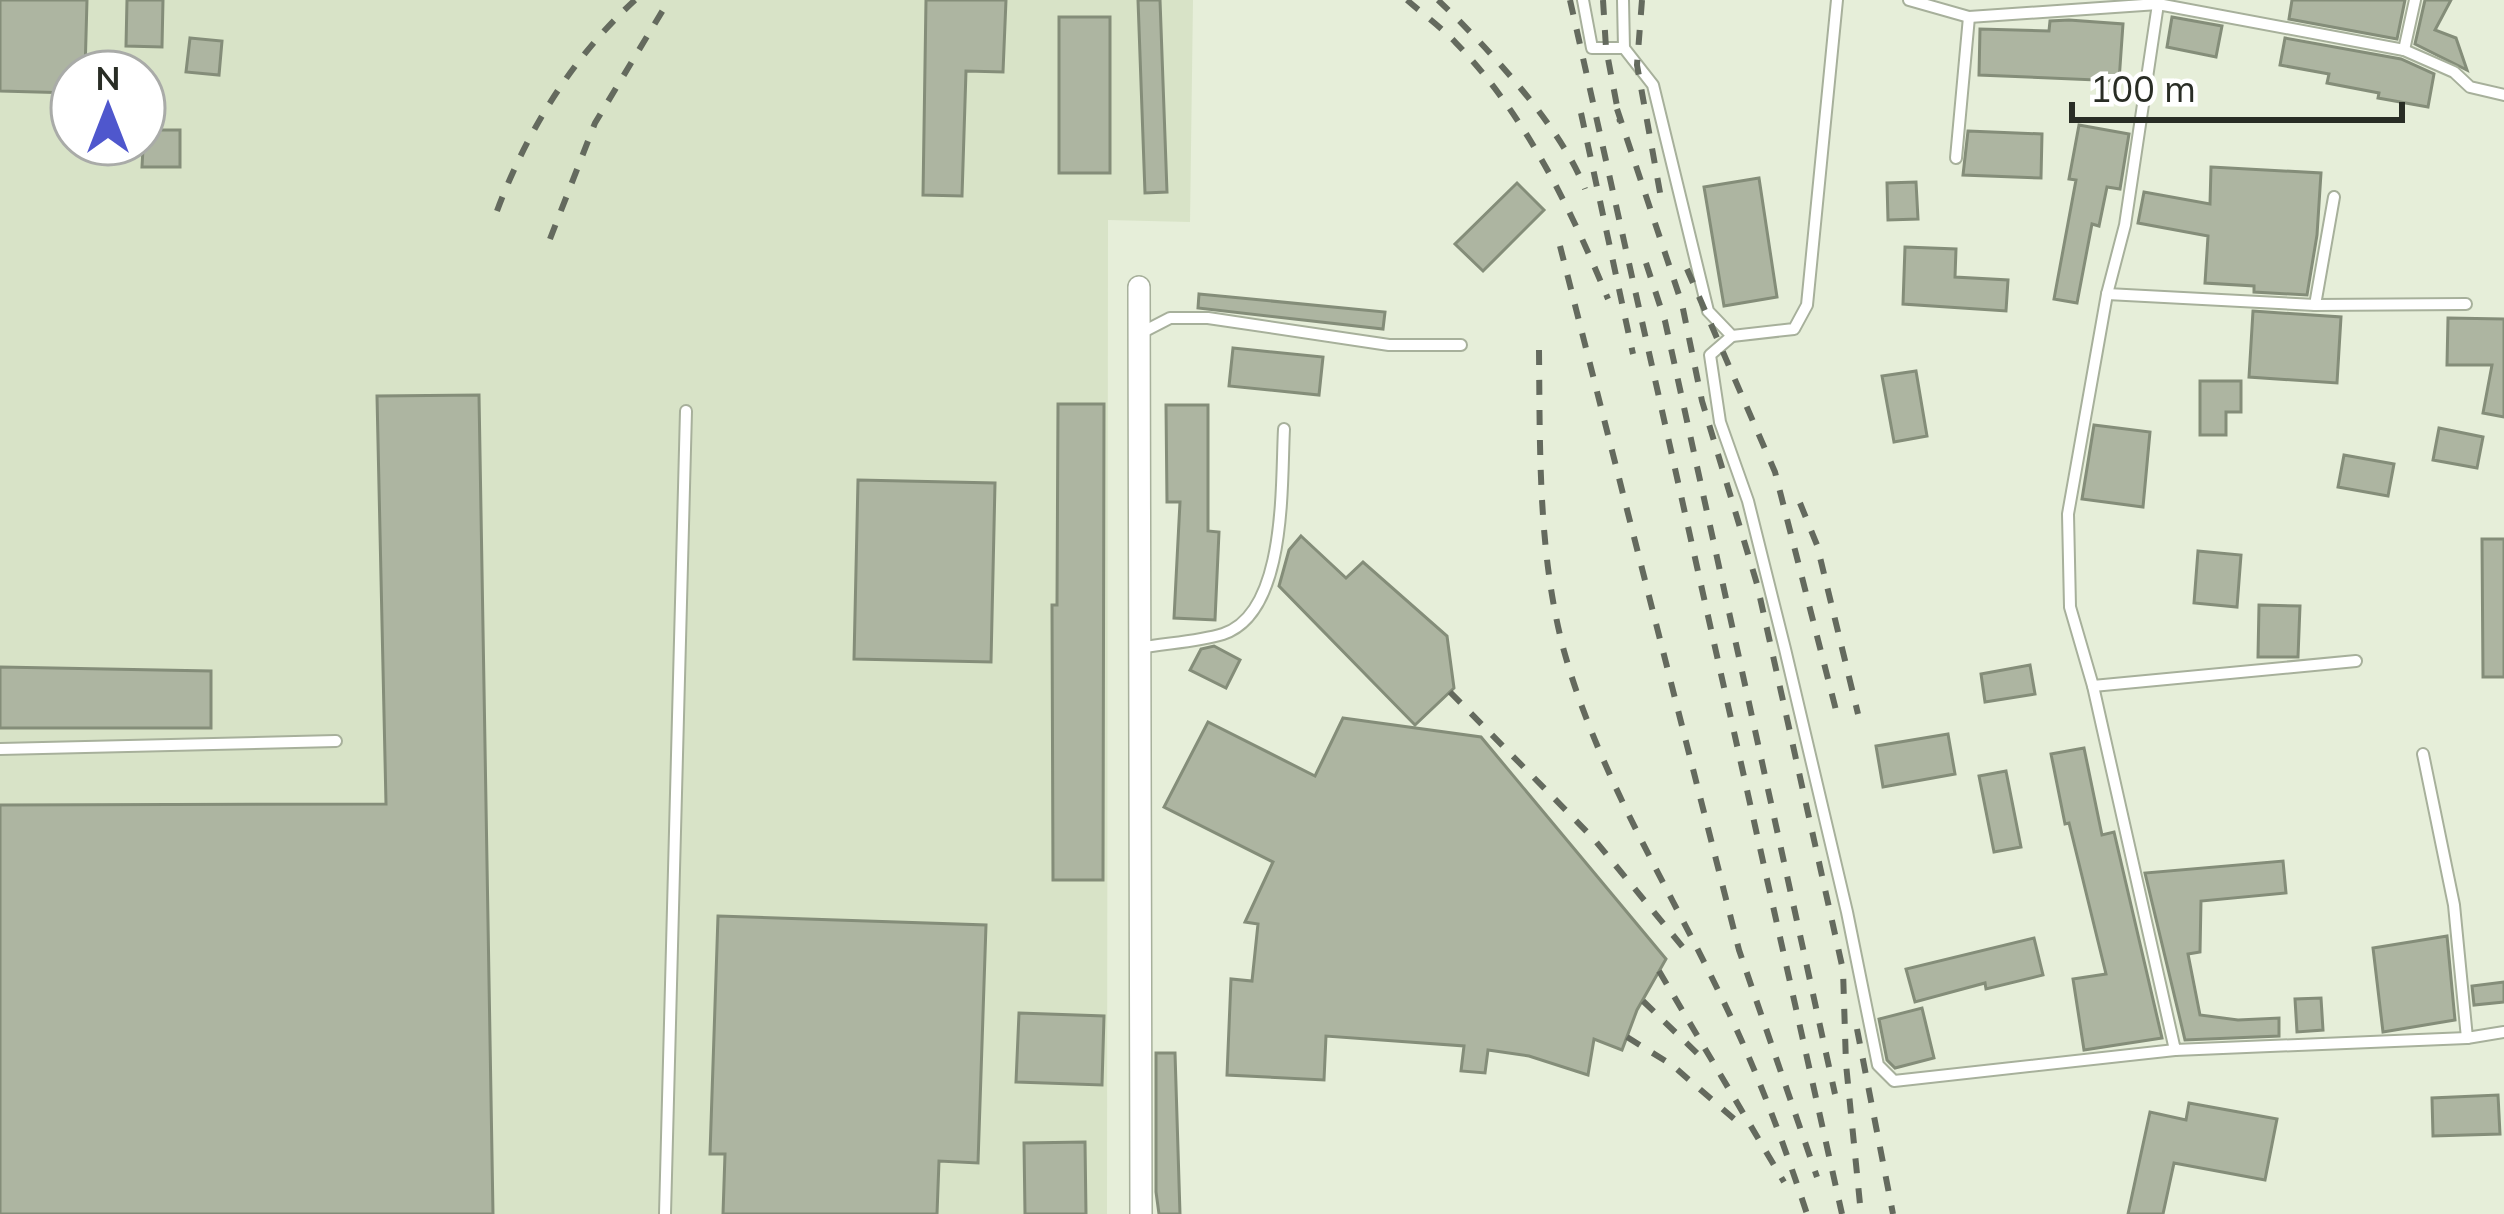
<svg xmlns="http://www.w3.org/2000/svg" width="2504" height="1214" viewBox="0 0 2504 1214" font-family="Mulish,sans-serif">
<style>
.built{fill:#d8e3c7;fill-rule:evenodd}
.building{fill:#adb5a1;stroke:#848d79;stroke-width:3}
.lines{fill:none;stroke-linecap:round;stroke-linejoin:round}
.lane-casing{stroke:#a7b09b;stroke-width:14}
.street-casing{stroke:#a7b09b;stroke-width:24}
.lane{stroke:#fff;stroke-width:10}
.street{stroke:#fff;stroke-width:21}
.rail{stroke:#646a5e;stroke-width:6;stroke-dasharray:15 15;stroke-linecap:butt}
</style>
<rect width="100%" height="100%" fill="#e6eed9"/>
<path class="built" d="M0,0H1193L1190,222L1108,220L1107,1214H0ZM72,72H144V144H72Z"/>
<g class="building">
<path d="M0,0H87L85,72H72V93L0,91Z"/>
<path d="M127,0H163L162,47L126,46Z"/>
<path d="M926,0H1006L1003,72L966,71L962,196L923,195Z"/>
<path d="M1138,0H1160L1167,192L1145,193Z"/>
<path d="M2292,0H2405L2397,39L2289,19Z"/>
<path d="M2425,0H2451L2435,30L2456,38L2467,70L2415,44Z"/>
<rect x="1059" y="17" width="51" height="156"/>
<path d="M2172,17L2222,26L2216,57L2167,47Z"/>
<path d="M2069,20L2123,24L2119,81L1979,75L1980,29L2049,31L2050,21Z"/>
<path d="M190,38L222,41L219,75L186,72Z"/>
<path d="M2285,38L2401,59L2434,74L2428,107L2378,98L2379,93L2327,83L2329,74L2280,65Z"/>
<path d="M2079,125L2129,134L2120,189L2107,187L2099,226L2092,224L2077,303L2054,299L2076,180L2069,179Z"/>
<path d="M144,130H180V167H142Z"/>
<path d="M1968,131L2042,134L2041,178L1963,175Z"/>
<path d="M2211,167L2321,173L2317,235L2307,295L2254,292V286L2205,283L2208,236L2138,223L2144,192L2210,204Z"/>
<path d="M1759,178L1777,297L1724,306L1704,187Z"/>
<path d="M1916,182L1918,219L1888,220L1887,183Z"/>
<path d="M1517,183L1544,210L1483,271L1455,244Z"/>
<path d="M1905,247L1956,249L1955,277L2008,280L2006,311L1903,304Z"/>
<path d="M1199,294L1385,312L1383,329L1198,308Z"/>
<path d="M2253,311L2341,317L2337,383L2249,377Z"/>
<path d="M2448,318L2504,319V417L2483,413L2492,365H2447Z"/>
<path d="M1233,348L1323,357L1319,395L1229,386Z"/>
<path d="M1916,371L1927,436L1894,442L1882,376Z"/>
<path d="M2200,381H2241V412H2226V435H2200Z"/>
<path d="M479,395L493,1214H0V805L386,804L377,396Z"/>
<path d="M1058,404H1104L1103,880H1053L1052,605H1057Z"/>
<path d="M1166,405H1208V531L1219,532L1215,620L1174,618L1180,502H1167Z"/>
<path d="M2094,425L2150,432L2143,507L2082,499Z"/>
<path d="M2439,428L2483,437L2477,468L2433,460Z"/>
<path d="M2344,455L2394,464L2388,496L2338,487Z"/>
<path d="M858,480L995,483L991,662L854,659Z"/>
<path d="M1301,536L1346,578L1363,562L1447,636L1454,688L1415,725L1279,586L1289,550Z"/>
<path d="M2482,539H2504V677H2483Z"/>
<path d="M2198,551L2241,555L2237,607L2194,603Z"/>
<path d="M2259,605L2300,606L2298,657H2258Z"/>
<path d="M1214,646L1240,660L1226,688L1190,670L1201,649Z"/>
<path d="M2030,665L2035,694L1985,702L1981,674Z"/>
<path d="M0,667L211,671V728H0Z"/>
<path d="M1343,718L1481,737L1666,959L1637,1010L1622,1050L1594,1039L1588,1075L1529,1056L1488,1050L1485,1073L1461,1071L1464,1046L1326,1036L1324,1080L1227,1075L1231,979L1252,981L1258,924L1245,922L1273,862L1164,807L1208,722L1315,776Z"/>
<path d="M1948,734L1955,774L1883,787L1876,746Z"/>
<path d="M2084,748L2102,835L2114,832L2162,1038L2084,1050L2073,979L2106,974L2069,823L2065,824L2051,754Z"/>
<path d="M2006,771L2021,847L1994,852L1979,776Z"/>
<path d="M2283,861L2286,893L2201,901L2200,952L2188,954L2200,1015L2238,1020L2279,1018V1036L2185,1040L2145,873Z"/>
<path d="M718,916L986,925L978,1163L939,1161L937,1214H723L725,1154H710Z"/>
<path d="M2447,936L2455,1020L2383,1032L2373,948Z"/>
<path d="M2034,938L2043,975L1986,989L1985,983L1915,1002L1906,969Z"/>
<path d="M2504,982V1002L2474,1005L2472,986Z"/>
<path d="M2321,998L2323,1030L2297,1032L2295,999Z"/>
<path d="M1922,1008L1934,1058L1895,1068L1887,1060L1879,1019Z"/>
<path d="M1019,1013L1104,1016L1102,1085L1016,1082Z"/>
<path d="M1156,1053H1175L1180,1214H1159L1156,1192Z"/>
<path d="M2498,1095L2500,1134L2433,1136L2432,1098Z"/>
<path d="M2189,1103L2277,1119L2265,1180L2174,1163L2163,1214H2128L2150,1112L2186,1120Z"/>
<path d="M1085,1142L1086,1214H1025L1024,1143Z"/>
</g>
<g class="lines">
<g class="lane-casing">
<g id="lane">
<path d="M1583,0L1592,48H1624"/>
<path d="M1623,0L1624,48L1653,85L1708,311L1732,336L1794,329L1807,305L1837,0"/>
<path d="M1909,0L1969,17L2158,4"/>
<path d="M2404,50L2415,0"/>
<path d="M1956,158L1969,17"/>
<path d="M2107,294L2315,305L2466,304"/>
<path d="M2315,305L2334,197"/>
<path d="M1139,334L1170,318H1208L1389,345H1461"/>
<path d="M1732,336L1710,355L1720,422L1748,501L1785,649L1847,912L1878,1065L1894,1081L2175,1050"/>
<path d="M1139,648C1166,643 1197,642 1223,634C1287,613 1281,485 1284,429"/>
<path d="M2093,686L2356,661"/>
<path d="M0,749L336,741"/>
<path d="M2423,754L2454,905L2467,1038L2504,1032"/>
<path d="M2467,1038L2175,1050L2093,686L2070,607L2068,514L2107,294L2125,225L2158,4L2404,50L2454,72L2470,87L2504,95"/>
<path d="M665,1214L686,411"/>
</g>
</g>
<g class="street-casing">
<path id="street" d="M1139,287L1141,1214"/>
</g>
<use href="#lane" class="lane"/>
<use href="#street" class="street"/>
<g class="rail">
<path d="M1407,0C1423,14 1441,27 1456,43C1525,114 1571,209 1608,299"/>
<path d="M1438,0C1487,47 1561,126 1585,189"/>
<path d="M1570,0L1842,1214"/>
<path d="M1603,0L1606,48L1620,122"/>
<path d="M1642,0L1637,65L1661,198"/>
<path d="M1617,109L1682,304L1702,401L1757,584L1843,970L1846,1064L1861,1214"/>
<path d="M1581,113L1633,354"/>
<path d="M497,211C527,131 571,59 635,0"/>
<path d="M550,239L595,123L669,0"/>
<path d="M1560,246L1739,950L1817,1177"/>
<path d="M1646,263L1665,321L1835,1094"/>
<path d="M1687,269L1775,472L1838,718"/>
<path d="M1539,350C1540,450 1538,554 1564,651C1601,784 1678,901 1735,1026C1763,1087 1786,1150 1807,1214"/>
<path d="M1800,503L1817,545L1858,714"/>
<path d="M1450,692L1593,838L1686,951"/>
<path d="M1659,971L1784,1182"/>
<path d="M1643,1001L1700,1056"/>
<path d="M1857,1029L1893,1214"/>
<path d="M1627,1037L1672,1065L1740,1124"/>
</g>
</g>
<g transform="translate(108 108)"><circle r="57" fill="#ffffff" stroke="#a9aba8" stroke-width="3"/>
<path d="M0-9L21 45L0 30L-21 45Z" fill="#4f57cd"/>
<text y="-18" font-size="33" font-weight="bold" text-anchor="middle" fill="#292d25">N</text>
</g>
<path d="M2072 102v18h330v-18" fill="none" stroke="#292d25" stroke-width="6"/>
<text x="2090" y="102" font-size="36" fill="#292d25" stroke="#ffffff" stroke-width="9" paint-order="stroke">100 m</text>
</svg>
